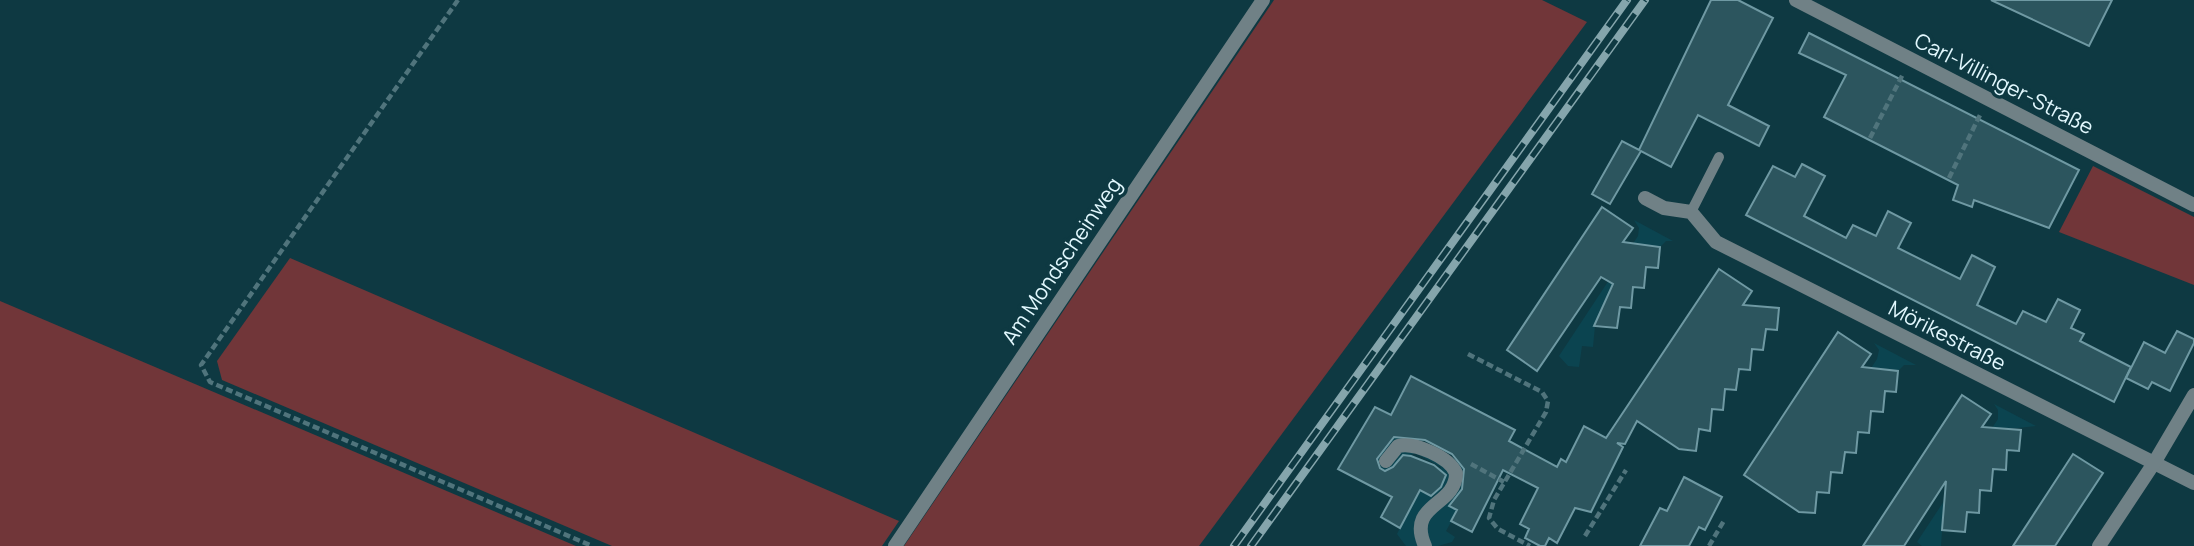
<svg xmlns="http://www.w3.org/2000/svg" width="2194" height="546" viewBox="0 0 2194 546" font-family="Manrope,sans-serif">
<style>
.built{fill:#0b4450}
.green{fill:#713639}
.building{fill:#2c555e;stroke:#6f99a3;stroke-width:2}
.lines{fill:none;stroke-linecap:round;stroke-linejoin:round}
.path{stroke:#50747c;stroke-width:4.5;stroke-dasharray:7 3.5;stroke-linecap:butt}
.lane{stroke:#708186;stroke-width:10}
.street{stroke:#708186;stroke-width:14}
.rail-casing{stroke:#85a5ac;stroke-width:8}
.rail{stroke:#0e3942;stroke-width:5;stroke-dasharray:16;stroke-linecap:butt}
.labels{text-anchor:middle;stroke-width:7;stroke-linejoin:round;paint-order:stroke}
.street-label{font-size:21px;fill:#e2f8fe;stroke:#0e3942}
</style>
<rect width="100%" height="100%" fill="#0e3942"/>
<g class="built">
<path d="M1634,220L1673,241H1666L1660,247L1649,246L1609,306L1606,327L1595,326L1593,347L1582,346L1579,367L1568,366L1559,356L1638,236L1639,228Z"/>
<path d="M1874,343L1916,365H1904L1898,371L1887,370L1874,390L1871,411L1861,410L1797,481L1877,359L1879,350Z"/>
<path d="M1994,404L2036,426L2009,429L1994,449L1993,469H1982L1980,490H1969L1955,511L1953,531H1942L1941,546H1922L1917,542L1998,419V410Z"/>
<path d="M1390,424L1479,472L1446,531L1455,537L1452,542L1438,546H1406L1397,534L1419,490L1433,497L1443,478L1437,474L1441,467L1415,453L1406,457L1395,477L1365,460Z"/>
</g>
<g class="green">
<path d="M1274,0H1542L1587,22L1199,546H904Z"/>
<path d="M2093,166L2194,217V285L2059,232Z"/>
<path d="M290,258L899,521L882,546H612L222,380L217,361Z"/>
<path d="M0,301L576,546H0Z"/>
</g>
<g class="building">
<path d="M1711,0H1738L1773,18L1728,105L1769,126L1759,146L1698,115L1671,167L1641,151L1610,204L1592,194L1622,141L1639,150Z"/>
<path d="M1991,0H2112L2089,46Z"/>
<path d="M1809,33L2079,170L2049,228L1974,200L1972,207L1953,200L1958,185L1824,117L1846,75L1799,53Z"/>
<path d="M1802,164L1825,176L1804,216L1846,238L1853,225L1876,236L1888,211L1911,223L1898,248L1960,279L1972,255L1995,267L1977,305L2016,324L2023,311L2046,322L2058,299L2080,310L2071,328L2084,334L2080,341L2131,367L2114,402L1746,215L1773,166L1795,177Z"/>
<path d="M1602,207L1633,228L1623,242L1660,247L1658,268L1646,267L1644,288L1633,287L1631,308L1620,307L1617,328L1594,326L1613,284L1601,277L1537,371L1507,350Z"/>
<path d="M1719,269L1752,291L1743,305L1779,308L1777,330L1766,329L1763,350L1752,349L1750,370L1739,369L1736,390L1725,389L1723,410L1712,409L1710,431L1699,429L1696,451L1679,449L1637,421L1625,444L1617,443L1623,447L1591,512L1575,508L1557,543L1549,538L1545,546H1540L1525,538L1529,529L1520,524L1538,488L1503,470L1472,532L1451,521L1457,510L1449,506L1462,489L1464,469L1452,454L1425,440L1394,437L1377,459L1380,468L1385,471L1393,467L1403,455L1411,456L1434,465L1446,475L1441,487L1431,496L1420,490L1400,528L1381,517L1392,497L1338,469L1375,407L1391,415L1411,376L1515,430L1509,441L1557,467L1561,459L1566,462L1584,426L1606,438Z"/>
<path d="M2177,331L2194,339V343L2170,391L2152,382L2148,389L2126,378L2144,342L2165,353Z"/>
<path d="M1838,332L1871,354L1862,367L1898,371L1896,392L1885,391L1883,412L1871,411L1869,433L1858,432L1856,453L1845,452L1842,473L1831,472L1829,493L1817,492L1815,513L1799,512L1744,475Z"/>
<path d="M1962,395L1991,414L1982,427L2021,430L2019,451L2007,450L2006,470L1993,469L1991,491L1980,490L1979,513L1967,512L1965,532L1942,530L1946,481L1904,546H1863Z"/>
<path d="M2073,454L2103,473L2076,514L2055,546H2013Z"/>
<path d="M1684,477L1722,497L1705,530L1699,527L1689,546H1640L1660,508L1667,511Z"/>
</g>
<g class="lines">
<g class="path">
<path d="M458,0L201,365L210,382L592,546"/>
<path d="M1870,138L1903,74"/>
<path d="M1949,178L1980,115"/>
<path d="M1468,354L1542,392L1548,401L1546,412L1494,500L1489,518L1498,529L1530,546"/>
<path d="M1471,464L1504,482"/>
<path d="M1585,536L1626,470"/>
<path d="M1709,546L1725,519"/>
</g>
<path class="lane" d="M1691,212L1719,157"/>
<g class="street">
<path d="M1796,0L2194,205"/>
<path d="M1645,198L1664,208L1691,212L1716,242L2194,483"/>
<path d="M1386,461L1398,446C1415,442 1449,457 1456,473C1456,507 1406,503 1425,546"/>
<path d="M895,546L1263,0"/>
<path d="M2099,546L2154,463L2194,395"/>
</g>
<g class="rail-casing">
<g id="rail">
<path d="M1234,546L1627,0"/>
<path d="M1251,546L1645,0"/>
</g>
</g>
<use href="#rail" class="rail"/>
</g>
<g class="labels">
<g class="street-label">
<text transform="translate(2004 84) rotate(27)" y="7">Carl-Villinger-Straße</text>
<text transform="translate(1062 261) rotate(-56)" y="7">Am Mondscheinweg</text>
<text transform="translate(1947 336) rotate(27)" y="7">Mörikestraße</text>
</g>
</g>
</svg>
